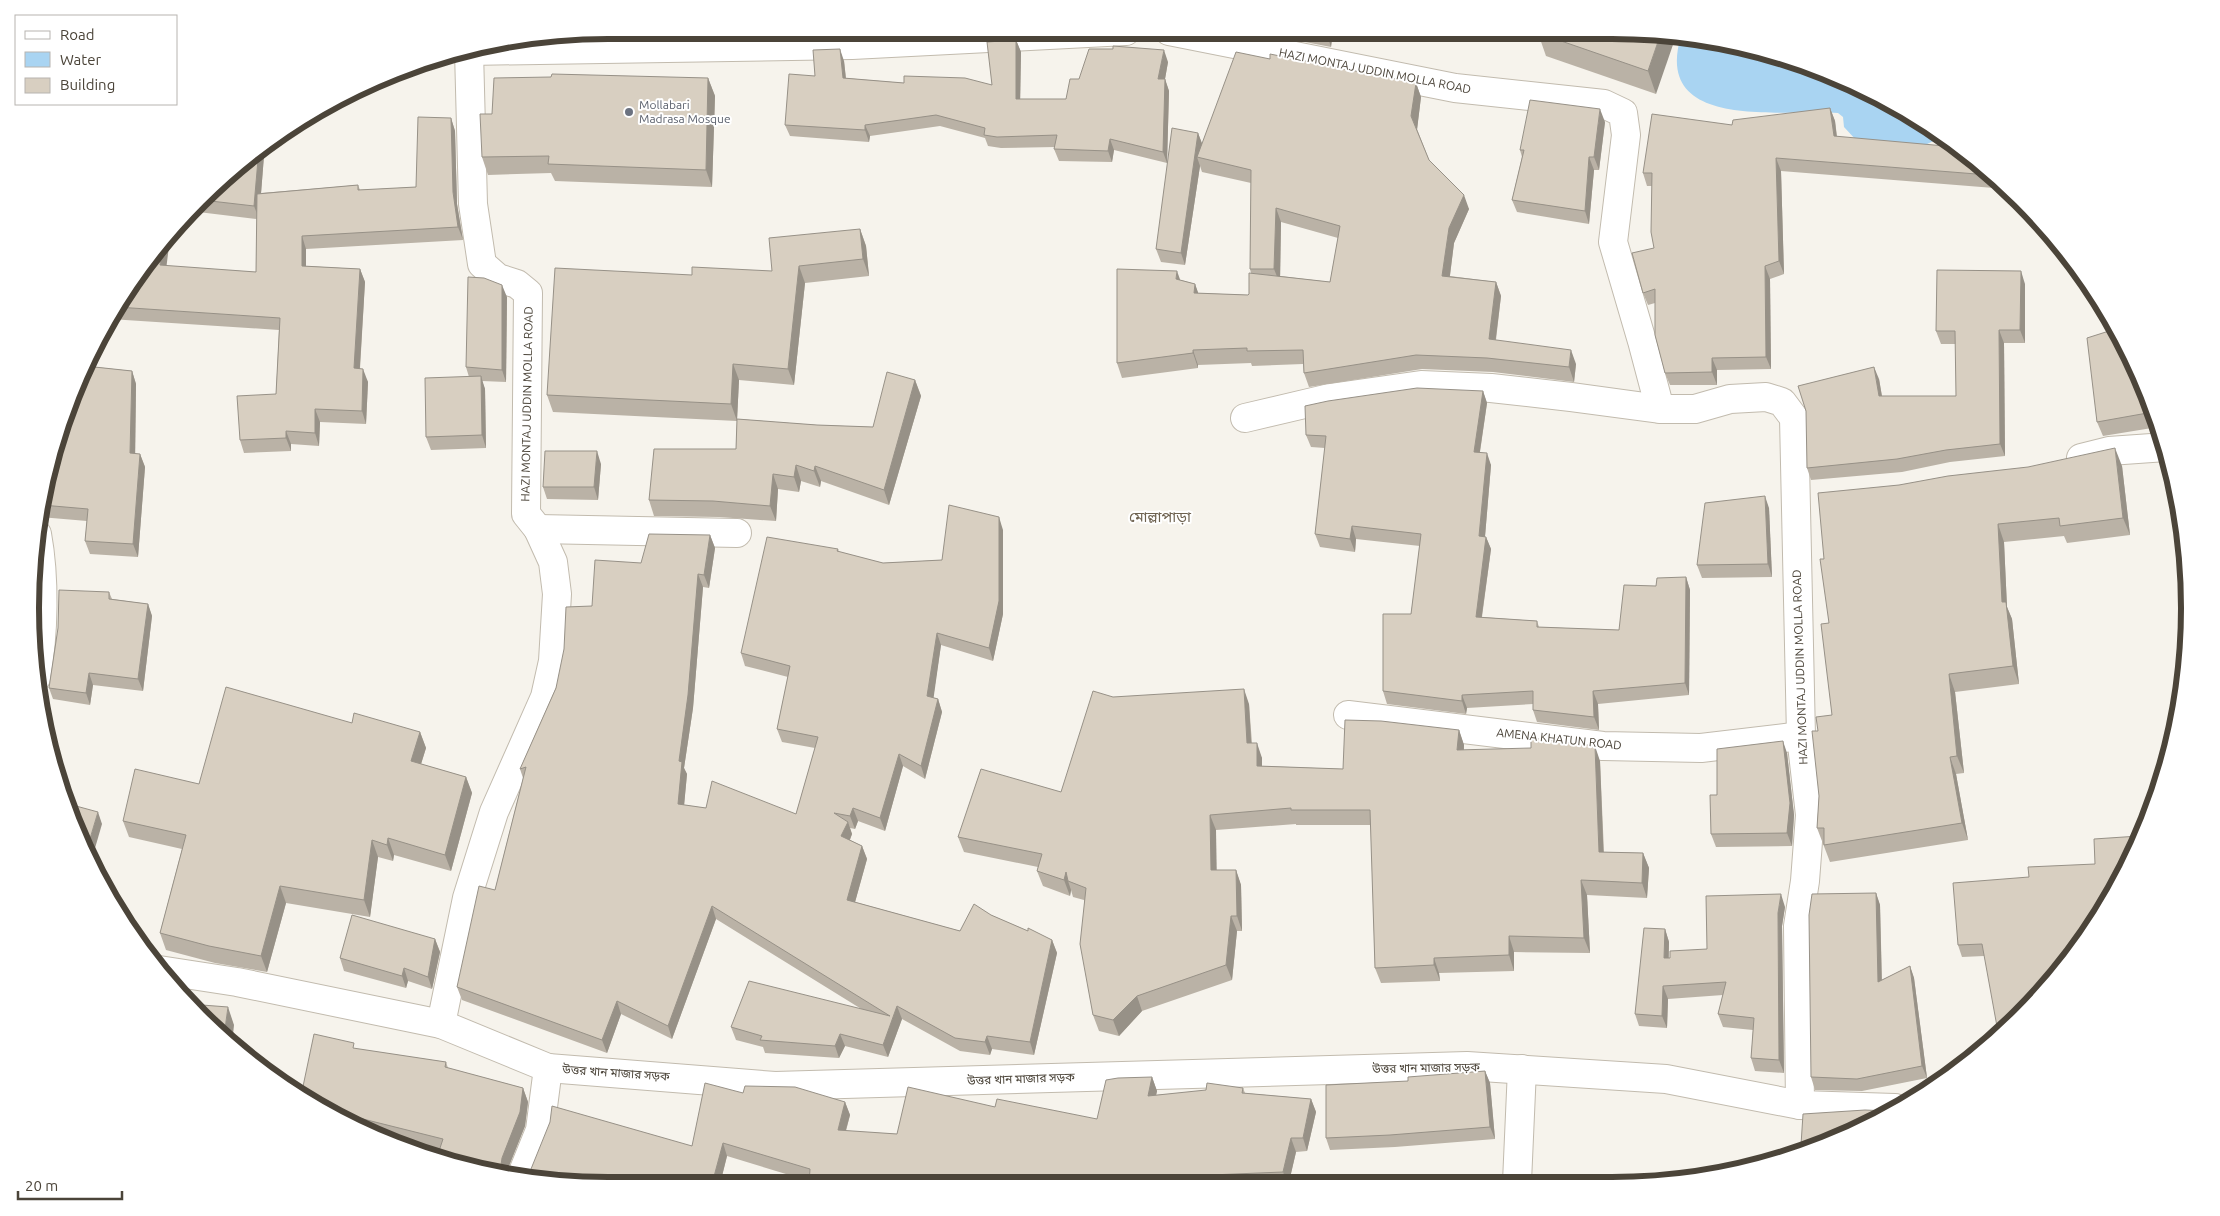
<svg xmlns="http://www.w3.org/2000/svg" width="2220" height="1216" viewBox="0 0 2220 1216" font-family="Ubuntu,'Noto Sans Bengali',sans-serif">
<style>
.water{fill:#a9d4f2}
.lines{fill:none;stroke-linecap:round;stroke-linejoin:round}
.minor-casing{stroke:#c2bbae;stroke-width:30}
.minor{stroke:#fff;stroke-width:28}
.wall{fill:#bab2a6;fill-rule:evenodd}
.shaded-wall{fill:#979187}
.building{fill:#d8cfc1;stroke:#979187}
.worship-dot{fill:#6b7280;stroke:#fff;stroke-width:2}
.labels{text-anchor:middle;stroke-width:4;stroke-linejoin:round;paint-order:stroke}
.street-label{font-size:12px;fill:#4b4439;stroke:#fff}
.worship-label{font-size:12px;fill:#5b616d;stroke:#fff;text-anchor:start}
.quarter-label{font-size:15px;fill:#6e6250;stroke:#fff}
.rim{fill:none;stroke:#4b4439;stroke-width:6}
</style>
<rect width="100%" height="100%" fill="#f6f3ec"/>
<path class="water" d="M1681,36L1762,50L1901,107L1942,137L1925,145L1857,141L1844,127L1843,117L1838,113C1783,109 1652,132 1681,36Z"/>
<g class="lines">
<g class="minor-casing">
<g id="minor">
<path d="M1169,31L1455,88L1604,104L1623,113L1626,135L1613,242L1642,341L1660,409H1695L1730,399L1766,397L1782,402L1794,418L1801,736L1810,815L1805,881L1798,926L1800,1105"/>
<path d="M1245,418L1330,398L1421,385L1491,388L1571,397L1660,409"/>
<path d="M2081,458L2109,451L2166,447"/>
<path d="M538,529L737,533"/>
<path d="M36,678C44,635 45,577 37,534"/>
<path d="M1348,715L1603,746L1701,748L1801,736"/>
<path d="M159,970L237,982L441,1024L548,1068L775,1086L1467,1066L1666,1079L1800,1105L1895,1108"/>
<path d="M441,1024L467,898L494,812L545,697L553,661L557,594L553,562L538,529L526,514L528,293L517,284L498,278L482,264L473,204L469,51L852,45L1126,31"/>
<path d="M521,1177L540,1130L548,1068"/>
<path d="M1517,1182L1522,1069"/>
</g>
</g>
<use href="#minor" class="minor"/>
</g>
<g class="wall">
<path d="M707,30H798L708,32Z"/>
<path d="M1277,31H1333L1331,47L1279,37Z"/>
<path d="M1650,31L1656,94L1546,56L1538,33Z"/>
<path d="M1016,40L1021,52L1020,99H1066L1079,79L1168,62L1165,79L1169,91L1167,163L1114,150L1112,162L1059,161L1054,149L1055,147L1001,148L988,146L985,138L940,126L870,136L869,142L790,136L785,125L815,76L844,61L846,78L904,83L992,85Z"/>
<path d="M1270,59L1416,83L1421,97L1417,129L1429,160L1469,209L1454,243L1450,276L1496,282L1501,296L1496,340L1576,364L1574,382L1493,372L1422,369L1309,387L1304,373L1303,364L1252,366L1251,363L1198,365V368L1122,378L1117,363L1181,280L1195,284L1198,293L1248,295L1249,294L1251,273L1250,269L1251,183L1202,172L1200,166L1185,265L1161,262L1156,249L1198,133L1202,144ZM1281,222L1338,238L1330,282L1280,276Z"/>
<path d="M417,63L418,69L388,76Z"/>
<path d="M708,78L715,96L712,187L555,181L551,173L488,175L482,157L492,114Z"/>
<path d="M1830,108L1835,121L1837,136L1993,173L1995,175L1994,188L1781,171L1784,274L1770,279L1771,369L1717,370V385H1670L1665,373L1655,303L1648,305L1643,293L1654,248L1652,186H1647L1643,173L1732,125Z"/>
<path d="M451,118L455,131L457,204L463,240L306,249V266L360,269L365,282L360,369L368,382L366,424L320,422L319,446L291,444V451L244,453L240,440L276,394L279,330L110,319L127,287L167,266L256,272L257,219L190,211L256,150L265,143L261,193L358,185L360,190L416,187Z"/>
<path d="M1605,122L1599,170H1594L1589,224L1517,212L1512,200L1522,157L1520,150Z"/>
<path d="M860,229L866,246L869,276L805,283L794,385L739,380L737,419L817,425L873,427L915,380L921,396L889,505L821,481L820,487L801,481L799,492L778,489L776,521L719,517L654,516L649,500L736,449L737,421L553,412L547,395L692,275L772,271Z"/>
<path d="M2025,284V343H2004L2005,456L1950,462L1902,472L1811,480L1807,468L1879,379L1882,396H1956V344H1941L1936,331Z"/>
<path d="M507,297L506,382L482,381L485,389L486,448L431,450L426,437L469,377L466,367Z"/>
<path d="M2109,331L2130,352L2158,427L2103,436L2097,422Z"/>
<path d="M87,362V366L132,371L136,384L135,454H140L145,467L138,557L90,554L85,541L87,521L40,517L50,459Z"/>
<path d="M1483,391L1487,403L1480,452L1491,465L1485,537H1486L1491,549L1482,617L1537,621L1539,627L1619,630L1656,586L1686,577L1690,590L1689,695L1598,704L1599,730L1537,722L1533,710V704L1467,708L1466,714L1387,704L1383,691L1411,614L1420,546L1356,539L1355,552L1320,547L1315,534L1325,448L1311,447L1306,435Z"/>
<path d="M601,464L598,500L547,499L543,487Z"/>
<path d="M2122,466L2130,535L2067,543L2064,536L2004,542L2007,607L2012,619L2019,684L1955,692L1964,773L1956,774L1968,840L1830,862L1817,828L1819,796L1818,731L1832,715L1829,623L1824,559Z"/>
<path d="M1769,508L1772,577L1702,578L1697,565Z"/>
<path d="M1003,530V614L993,661L941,645L933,698L938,699L942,712L925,779L903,766L885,831L858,821L855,829L850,828L852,834L850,840L862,846L867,859L855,902L960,931L991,915L1028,931L1052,940L1057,953L1034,1055L992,1049L990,1055L960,1051L902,1019L888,1057L845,1046L839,1058L765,1053L763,1047L736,1040L731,1027L863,1010L716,919L672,1039L621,1014L607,1053L462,1000L457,987L495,890L523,778L520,769L592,606L641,563L710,535L715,548L709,588L703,587L693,708L684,768L687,774L684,805L706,808L796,814L815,748L782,742L777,729L788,677L745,666L741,653L838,549L839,552L883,563L942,560Z"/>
<path d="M109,592L112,599L148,604L152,616L143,691L93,685L90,705L53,699L49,688Z"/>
<path d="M1249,704L1252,743L1262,758V766L1343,769L1459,730L1464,745V750L1600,761L1604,852L1643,853L1649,868L1647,898L1587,895L1590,953L1514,952V971L1439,973L1440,981L1381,983L1375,968L1371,825H1296V824L1216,830V870H1236L1241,885L1242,931H1237L1232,980L1142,1011L1119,1036L1099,1031L1093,1015L1084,900L1073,897L1071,890L1070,896L1043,886L1037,871L1038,867L964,852L958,837L1061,792Z"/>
<path d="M352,723L420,732L426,748L421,764L466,777L472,793L451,871L394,855L393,861L378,857L370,917L286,903L267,972L215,963L166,950L160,933L182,849L129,837L123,821L199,784Z"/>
<path d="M1787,753L1794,815L1792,846L1716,847L1711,834L1717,795Z"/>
<path d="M2139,836L2113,897L1984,956L1962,957L1958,945L2029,877L2095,864Z"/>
<path d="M1876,893L1880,905L1882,980L1910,966L1914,978L1927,1078L1862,1091L1815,1090L1811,1077Z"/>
<path d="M1785,907L1782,926L1784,1073L1755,1071L1751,1058L1753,1030L1723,1027L1718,1014L1723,995L1668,999L1667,1028L1639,1026L1635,1014L1665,929L1669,942V958L1707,949Z"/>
<path d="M435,939L440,952L432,989L408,981L406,988L344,971L340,958Z"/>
<path d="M357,1049L446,1062L448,1068L523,1088L528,1102L525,1126L507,1171L506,1174L458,1166L439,1151L391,1138L319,1109Z"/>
<path d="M1485,1071L1490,1083L1495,1139L1395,1147L1330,1150L1326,1138L1408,1081Z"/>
<path d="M1152,1077L1157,1091L1156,1095L1243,1088L1245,1093L1311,1099L1316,1112L1307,1151L1296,1152L1289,1182L809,1184V1181L727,1156L720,1184L570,1185L692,1146L743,1093L845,1102L850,1115L846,1131L897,1134L995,1107L1097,1119Z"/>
<path d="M1888,1111L1804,1152L1801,1145Z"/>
</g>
<g class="shaded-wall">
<path d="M1326,31H1333L1331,47L1326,32Z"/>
<path d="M1661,33L1676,36L1656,94L1648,71Z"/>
<path d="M1016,40L1021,52L1020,110L1016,99Z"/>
<path d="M840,49L844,61L847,90L843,78Z"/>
<path d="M1164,50L1168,62L1165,79L1169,91L1167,163L1163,152L1158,79Z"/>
<path d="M708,78L715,96L712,187L706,170Z"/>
<path d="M1416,83L1421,97L1417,130L1411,116Z"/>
<path d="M1830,108L1835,121L1838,149L1834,136Z"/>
<path d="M1600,109L1605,122L1599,170L1594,157Z"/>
<path d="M451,118L455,131L457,204L463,240L458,227L453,192Z"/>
<path d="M865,125L870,136L869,142L865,130Z"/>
<path d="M1198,133L1203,146L1197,157L1200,166L1185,265L1181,253Z"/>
<path d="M1110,139L1114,150L1112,162L1108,151Z"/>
<path d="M265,143L259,219L254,206L259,148Z"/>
<path d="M1589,157L1594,170L1589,224L1585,211Z"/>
<path d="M1776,158L1781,171L1784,274L1779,261Z"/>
<path d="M1989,171L1995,175L1994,188L1989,175Z"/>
<path d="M1464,195L1469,209L1454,243L1448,290L1442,276L1449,228Z"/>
<path d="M1276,208L1281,222L1280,284L1274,269Z"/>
<path d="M860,229L866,246L869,276L863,259Z"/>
<path d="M171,230L165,278L160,265L163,240Z"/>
<path d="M302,236L306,249V278L302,266Z"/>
<path d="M799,266L805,283L794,385L788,369Z"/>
<path d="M1765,266L1770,279L1771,369L1766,357Z"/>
<path d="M360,269L365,282L359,381L354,368Z"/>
<path d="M1177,271L1182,285L1176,279Z"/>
<path d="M2021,271L2025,284V343L2020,330Z"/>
<path d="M1496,282L1501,296L1494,353L1489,339Z"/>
<path d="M1195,284L1200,298L1194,293Z"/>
<path d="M502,285L507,297L506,382L502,370Z"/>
<path d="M1999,330L2004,343L2005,456L2000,444Z"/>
<path d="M1193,350L1198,365V368L1193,353Z"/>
<path d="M1571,350L1576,364L1574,382L1569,367Z"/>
<path d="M1712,358L1717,370V385L1712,372Z"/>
<path d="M733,364L739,380L737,421L731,404Z"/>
<path d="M1874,367L1879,379L1884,409L1879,396Z"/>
<path d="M363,369L368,382L366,424L362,411Z"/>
<path d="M132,371L136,384L135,466L130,453Z"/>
<path d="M481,376L485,389L486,448L482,435Z"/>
<path d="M915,380L921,396L889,505L884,490Z"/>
<path d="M1483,391L1487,403L1478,464L1474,452Z"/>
<path d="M315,409L320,422L319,446L315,433Z"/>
<path d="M286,431L291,444V451L286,438Z"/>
<path d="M2115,448L2122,466L2130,535L2123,518Z"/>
<path d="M597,451L601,464L598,500L594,487Z"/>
<path d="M1487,453L1491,465L1484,548L1479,536Z"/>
<path d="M140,454L145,467L138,557L133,544Z"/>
<path d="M796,465L801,481L799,492L794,477Z"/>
<path d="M815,466L821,481L820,487L814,471Z"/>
<path d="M773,474L778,489L776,521L770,506Z"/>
<path d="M1765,496L1769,508L1772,577L1768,564Z"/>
<path d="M999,517L1003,530V614L993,661L989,648Z"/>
<path d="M1998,524L2004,542L2007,607L2012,619L2019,684L2013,666L2002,602Z"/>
<path d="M1352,526L1356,539L1355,552L1350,539Z"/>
<path d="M710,535L715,548L709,588L704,575Z"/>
<path d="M1486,537L1491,549L1480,629L1476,617Z"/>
<path d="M698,574L703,587L693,708L684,768L687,774L683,817L678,804L679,761Z"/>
<path d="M1686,577L1690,590L1689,695L1685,683Z"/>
<path d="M148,604L152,616L143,691L138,679Z"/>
<path d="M937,633L941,645L932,709L927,696Z"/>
<path d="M89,673L93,685L90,705L86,693Z"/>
<path d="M1949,674L1955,692L1964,773L1957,756Z"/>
<path d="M1244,689L1249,704L1252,758L1247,743Z"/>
<path d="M1593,691L1598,704L1599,730L1594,717Z"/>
<path d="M1462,695L1467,708L1466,714L1462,701Z"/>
<path d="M938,699L942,712L925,779L921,766Z"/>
<path d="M1459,730L1464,745L1463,766L1457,750Z"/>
<path d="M420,732L426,748L417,777L411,761Z"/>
<path d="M1783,741L1787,753L1794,815L1792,846L1787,833Z"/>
<path d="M1257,743L1262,758V781L1257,766Z"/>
<path d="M1595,746L1600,761L1604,867L1599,852Z"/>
<path d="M899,754L903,766L885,831L880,818Z"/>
<path d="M1950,757L1956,774L1968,840L1962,823Z"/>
<path d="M466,777L472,793L451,871L445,855Z"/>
<path d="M60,780L64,792L63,796L59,784Z"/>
<path d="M853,808L858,821L855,829L850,816Z"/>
<path d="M98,812L102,824L91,862L86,852Z"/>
<path d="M1210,815L1216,830L1217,885L1211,870Z"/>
<path d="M848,822L852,834L846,849L841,836Z"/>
<path d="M388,838L394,855L393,861L387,845Z"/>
<path d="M372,840L378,857L370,917L364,900Z"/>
<path d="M862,846L867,859L852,913L847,900Z"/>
<path d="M1643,853L1649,868L1647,898L1642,883Z"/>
<path d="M1236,870L1241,885L1242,931L1237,916Z"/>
<path d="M1066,872L1068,881L1071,890L1070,896L1064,880Z"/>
<path d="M1581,880L1587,895L1590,953L1584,938Z"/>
<path d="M109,882L114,894L113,901L108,892Z"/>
<path d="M280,886L286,903L267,972L261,956Z"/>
<path d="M1876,893L1880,905L1882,995L1878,982Z"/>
<path d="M1781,894L1785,907L1782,926L1784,1073L1779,1060L1778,913Z"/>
<path d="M712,906L716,919L672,1039L668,1026Z"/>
<path d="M1231,916L1237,931L1232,980L1226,965Z"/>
<path d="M1665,929L1669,942L1668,970L1664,958Z"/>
<path d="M1509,936L1514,952V971L1509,955Z"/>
<path d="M435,939L440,952L432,989L428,977Z"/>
<path d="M1052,940L1057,953L1034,1055L1030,1042Z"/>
<path d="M1434,958L1439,973L1440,981L1434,965Z"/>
<path d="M1910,966L1914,978L1927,1078L1922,1066Z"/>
<path d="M404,968L408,981L406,988L402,976Z"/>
<path d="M1663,986L1668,999L1667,1028L1662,1016Z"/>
<path d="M1137,996L1142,1011L1119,1036L1113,1020Z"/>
<path d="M617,1001L621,1014L607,1053L602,1040Z"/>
<path d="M897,1006L902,1019L888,1057L883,1045Z"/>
<path d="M228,1007L234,1025L232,1044L224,1036Z"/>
<path d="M840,1034L845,1046L839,1058L835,1046Z"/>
<path d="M987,1036L992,1049L990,1055L985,1042Z"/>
<path d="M1485,1071L1490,1083L1495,1139L1490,1127Z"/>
<path d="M1152,1077L1157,1091L1153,1110L1148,1096Z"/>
<path d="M523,1088L528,1102L525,1126L507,1171L506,1174H504L501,1165L502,1158Z"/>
<path d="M1311,1099L1316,1112L1307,1151L1303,1138Z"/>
<path d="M845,1102L850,1115L842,1144L838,1130Z"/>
<path d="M1291,1138L1296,1152L1289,1182H1287L1283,1172Z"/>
<path d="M723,1143L727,1156L720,1184H712Z"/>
</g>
<g class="building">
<path d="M1538,31H1650L1661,33L1648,71L1538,33Z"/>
<path d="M1016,40V99H1066L1070,79H1079L1089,49H1113V46L1164,50L1158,79H1165L1163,152L1110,139L1108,151L1054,149L1057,135L997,137L984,135L985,128L936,115L865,125V130L785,125L789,74L815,76L813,50L840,49L843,78L904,83V76L965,78L992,85L987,42Z"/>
<path d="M1236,52L1270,59V54L1416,83L1411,116L1429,160L1464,195L1449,228L1442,276L1496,282L1489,339L1571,350L1569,367L1487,358L1416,355L1304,373L1303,350L1247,351V348L1193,350V353L1117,363V269L1177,271L1176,279L1195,284L1194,293L1248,295L1249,294V273L1330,282L1340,226L1276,208L1274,269H1250L1251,170L1197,157Z"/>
<path d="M552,74L708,78L706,170L548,164L549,156L482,157L480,114H492L494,78L551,77Z"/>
<path d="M1530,100L1600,109L1594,157H1589L1585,211L1512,200L1524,150H1520Z"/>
<path d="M1830,108L1834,136L1956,147L1989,171V175L1776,158L1779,261L1765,266L1766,357L1712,358V372L1665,373L1655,335V289L1643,293L1632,253L1654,248L1651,232L1652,173H1643L1652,114L1732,125L1733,120Z"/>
<path d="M418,117L451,118L453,192L458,227L302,236V266L360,269L354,368L363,369L362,411L315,409V433L286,431V438L240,440L237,396L276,394L280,318L117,307L127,287L163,240L160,265L256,272L257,194L358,185V190L416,187Z"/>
<path d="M1172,128L1198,133L1181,253L1156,249Z"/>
<path d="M259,148L254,206L202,200L256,150Z"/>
<path d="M860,229L863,259L799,266L788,369L733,364L731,404L547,395L555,268L692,275V267L772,271L769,238Z"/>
<path d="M1937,270L2021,271L2020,330H1999L2000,444L1946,450L1897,459L1807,468L1806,411L1798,386L1874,367L1879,396H1956L1955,331H1936Z"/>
<path d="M468,277L484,278L502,285V370L466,367Z"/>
<path d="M2107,314L2130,352L2153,412L2097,422L2087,338L2109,331Z"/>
<path d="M85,366L132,371L130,453L140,454L133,544L85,541L88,509L42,505L50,459L74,387Z"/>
<path d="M887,372L915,380L884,490L815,466L814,471L796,465L794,477L773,474L770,506L713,501L649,500L654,449H736L737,419L817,425L873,427Z"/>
<path d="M481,376L482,435L426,437L425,378Z"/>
<path d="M1417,388L1483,391L1474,452L1487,453L1479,536L1486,537L1476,617L1537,621V627L1619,630L1624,585L1656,586L1657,578L1686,577L1685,683L1593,691L1594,717L1533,710V691L1462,695V701L1383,691V614H1411L1421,534L1352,526L1350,539L1315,534L1326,436L1306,435L1305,406L1328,401Z"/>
<path d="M2115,448L2123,518L2060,526L2059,518L1998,524L2002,602H2006L2013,666L1949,674L1957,756L1950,757L1962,823L1824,845V828H1817L1819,796L1812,731H1818L1816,717L1832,715L1821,624L1829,623L1820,559H1824L1818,493L1899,485L1948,476L2028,467Z"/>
<path d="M545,451H597L594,487H543Z"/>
<path d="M1765,496L1768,564L1697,565L1705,503Z"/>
<path d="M949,505L999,517V601L989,648L937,633L927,696L938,699L921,766L899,754L880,818L853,808L850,816L834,813L848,822L841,836L862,846L847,900L960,931L974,904L991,915L1028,931V928L1052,940L1030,1042L987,1036L985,1042L955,1038L897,1006L883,1045L840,1034L835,1046L760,1040L762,1036L731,1027L749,981L890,1016L712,906L668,1026L617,1001L602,1040L457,987L479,886L495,890L526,767L520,769L556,688L564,649L566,607L592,606L595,560L641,563L649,534L710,535L704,575L698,574L688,695L679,761L682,762L678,804L706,808L712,781L796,814L818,737L777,729L790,666L741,653L767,537L838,549L837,551L883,563L942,560Z"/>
<path d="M59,590L109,592V599L148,604L138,679L89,673L86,693L49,688L58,628Z"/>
<path d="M226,687L352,723L354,713L420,732L411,761L466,777L445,855L388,838L387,845L372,840L364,900L280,886L261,956L209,946L160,933L186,835L123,821L135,769L199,784Z"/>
<path d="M1244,689L1247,743H1257V766L1343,769L1345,720L1381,721L1459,730L1457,750L1531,748V738L1595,746L1599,852L1643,853L1642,883L1581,880L1584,938L1509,936V955L1434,958V965L1375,968L1370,810H1291V808L1210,815L1211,870H1236L1237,916H1231L1226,965L1137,996L1113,1020L1093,1015L1080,944L1086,888L1068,881L1066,872L1064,880L1037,871L1042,854L958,837L981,769L1061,792L1093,691L1113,697Z"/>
<path d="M1783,741L1790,803L1787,833L1711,834L1710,795H1717V749Z"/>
<path d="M65,803L98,812L86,852L74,829Z"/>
<path d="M2140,824H2145L2113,897L2046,989L1998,1032L1982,944L1958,945L1953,883L2029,877L2028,867L2095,864L2094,839L2139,836Z"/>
<path d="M102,881L109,882L108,892Z"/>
<path d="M1876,893L1878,982L1910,966L1922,1066L1857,1079L1811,1077L1809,915L1812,894Z"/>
<path d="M1781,894L1778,913L1779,1060L1751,1058L1754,1018L1718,1014L1726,982L1663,986L1662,1016L1635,1014L1644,928L1665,929L1664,958H1670V951L1707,949L1706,896Z"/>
<path d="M352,915L435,939L428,977L404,968L402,976L340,958Z"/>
<path d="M189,1004L228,1007L224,1036Z"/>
<path d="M314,1034L354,1043L353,1048L446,1062L445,1067L523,1088L520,1112L502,1158L501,1165L505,1174L458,1166L437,1157L443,1139L339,1113L338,1117L319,1109L301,1096Z"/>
<path d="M1485,1071L1490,1127L1390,1135L1326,1138V1085L1408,1081V1077Z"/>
<path d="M1152,1077L1148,1096L1206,1090L1207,1083L1243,1088L1242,1093L1311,1099L1303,1138H1291L1283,1172L1114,1179V1183L809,1184L810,1169L723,1143L712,1184H706L688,1181L687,1184L570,1185L523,1177L525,1176L531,1169L550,1122L552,1106L692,1146L705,1083L743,1093L745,1086L795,1087L845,1102L838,1130L897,1134L908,1087L995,1107L997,1099L1097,1119L1106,1080L1118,1078Z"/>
<path d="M1865,1110L1888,1111L1819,1145H1801L1803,1114Z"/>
<path d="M1549,1180L1565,1181L1548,1182Z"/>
</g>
<circle class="worship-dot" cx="629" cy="112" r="5"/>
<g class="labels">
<g class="street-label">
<text transform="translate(1375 71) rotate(11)" y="4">HAZI MONTAJ UDDIN MOLLA ROAD</text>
<text transform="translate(527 404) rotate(-89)" y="4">HAZI MONTAJ UDDIN MOLLA ROAD</text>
<text transform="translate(1800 667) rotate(-92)" y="4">HAZI MONTAJ UDDIN MOLLA ROAD</text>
<text transform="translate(1559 739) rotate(6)" y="4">AMENA KHATUN ROAD</text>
<text transform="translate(1426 1068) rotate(-1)" y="4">উত্তর খান মাজার সড়ক</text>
<text transform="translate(616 1073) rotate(4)" y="4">উত্তর খান মাজার সড়ক</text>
<text transform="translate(1021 1079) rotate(-2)" y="4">উত্তর খান মাজার সড়ক</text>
</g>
<g class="worship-label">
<text x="639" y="109">Mollabari<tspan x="639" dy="14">Madrasa Mosque</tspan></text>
</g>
<g class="quarter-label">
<text x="1160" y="522">মোল্লাপাড়া</text>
</g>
</g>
<path d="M0 0H2220V1216H0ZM608 39H1612A569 569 0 0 1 2181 608V608A569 569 0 0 1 1612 1177H608A569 569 0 0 1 39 608V608A569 569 0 0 1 608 39Z" fill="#fff" fill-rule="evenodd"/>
<path class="rim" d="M608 39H1612A569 569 0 0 1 2181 608V608A569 569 0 0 1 1612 1177H608A569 569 0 0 1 39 608V608A569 569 0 0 1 608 39Z"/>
<rect x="15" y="15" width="162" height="90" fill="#ffffff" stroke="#b7b4b0"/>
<rect x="25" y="31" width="25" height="8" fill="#ffffff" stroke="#b7b4b0"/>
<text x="60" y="40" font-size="15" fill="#4b4439">Road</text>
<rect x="25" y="52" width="25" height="15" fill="#a9d4f2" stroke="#b7b4b0"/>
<text x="60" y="65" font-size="15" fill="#4b4439">Water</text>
<rect x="25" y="78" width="25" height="15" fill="#d8cfc1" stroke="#b7b4b0"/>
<text x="60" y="90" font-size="15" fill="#4b4439">Building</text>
<path d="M18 1191v8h104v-8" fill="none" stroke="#4b4439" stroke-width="2.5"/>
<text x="25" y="1191" font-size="15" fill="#4b4439" stroke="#ffffff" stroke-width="4" paint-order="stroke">20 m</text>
</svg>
